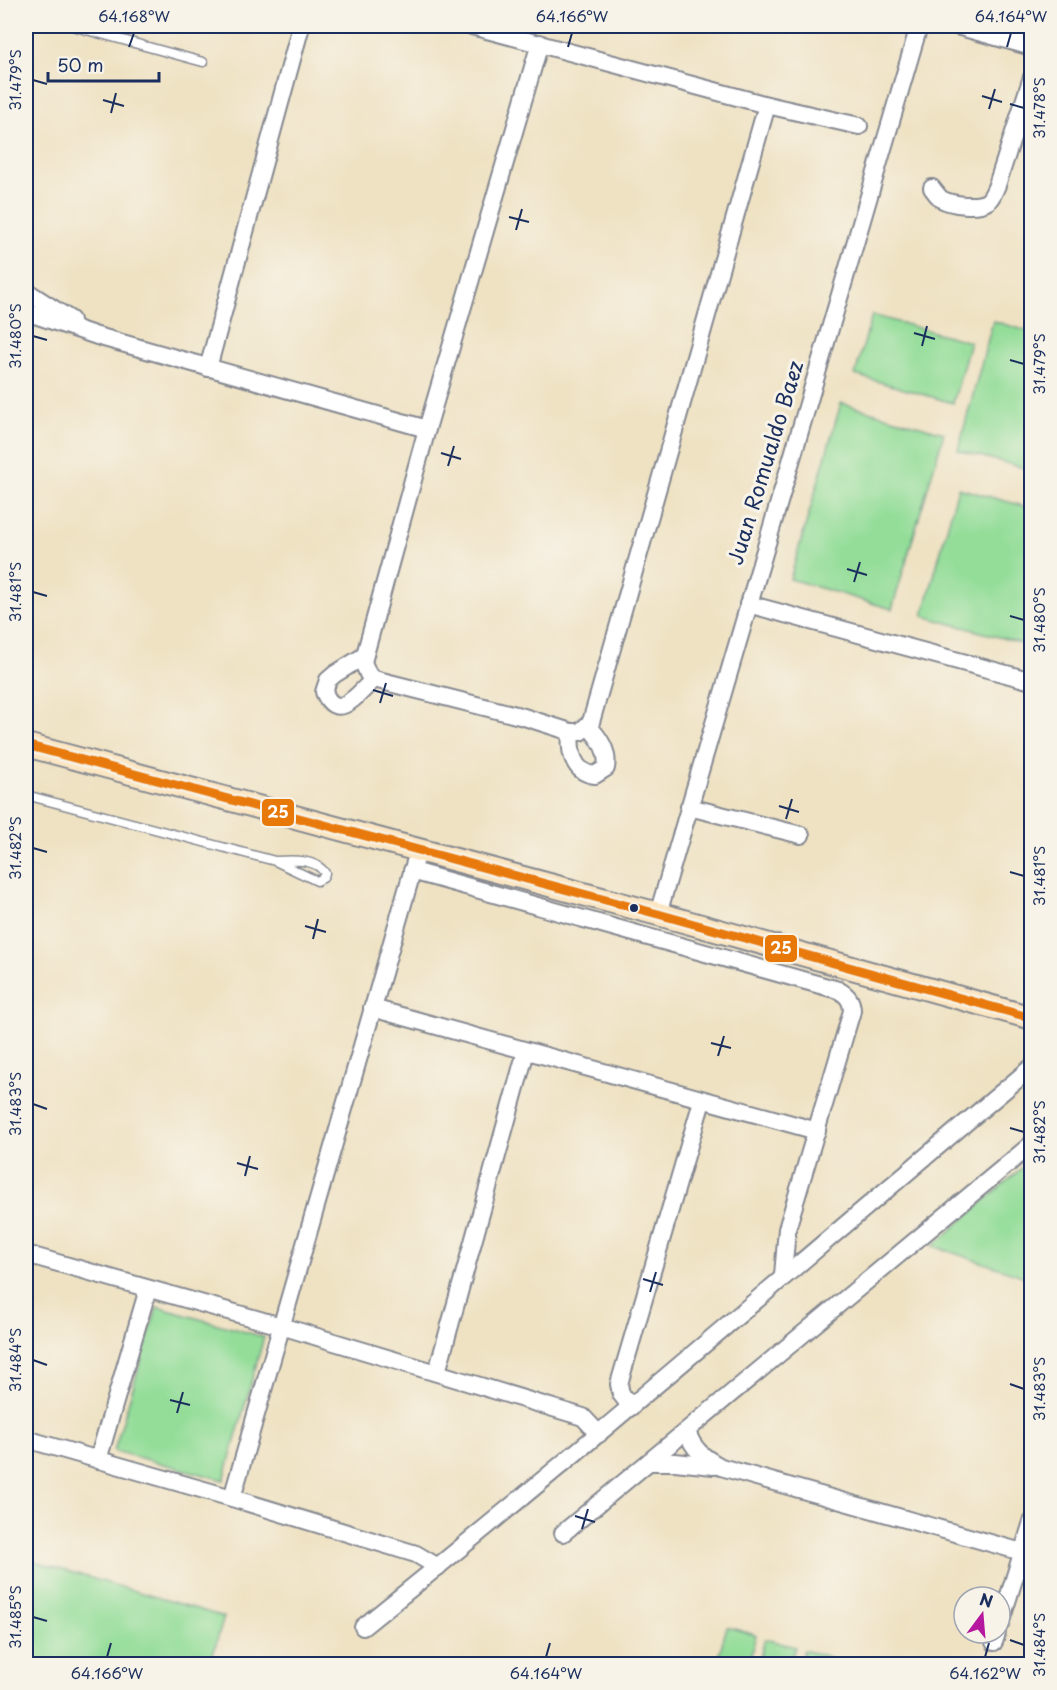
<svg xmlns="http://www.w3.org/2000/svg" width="1057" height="1690" viewBox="0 0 1057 1690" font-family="'Playpen Sans',sans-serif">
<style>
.green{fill:#93dd98;stroke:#57867b;stroke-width:1.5}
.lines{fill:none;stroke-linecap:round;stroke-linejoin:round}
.lane-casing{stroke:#858890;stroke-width:11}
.street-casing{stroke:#858890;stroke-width:20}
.secondary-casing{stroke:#858890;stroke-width:26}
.lane{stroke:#fff;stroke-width:8}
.street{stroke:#fff;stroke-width:16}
.secondary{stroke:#fbe6c3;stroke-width:22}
.bus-1-casing{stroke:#f7f3e8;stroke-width:14}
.bus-1{stroke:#e87909;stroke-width:9}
.ticks{fill:none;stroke:#1b2f5e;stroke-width:2}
.bus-dot{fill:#1b2f5e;stroke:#f7f3e8;stroke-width:2}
.labels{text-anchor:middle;stroke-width:6;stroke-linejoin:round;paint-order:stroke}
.street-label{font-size:21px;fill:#1b2f5e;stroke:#f7f3e8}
.line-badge{stroke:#f7f3e8;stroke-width:2}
.badge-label{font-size:16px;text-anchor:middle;font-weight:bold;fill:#fff}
.neatline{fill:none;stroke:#1b2f5e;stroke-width:2}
.ticks-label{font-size:15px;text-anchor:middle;fill:#1b2f5e}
</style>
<rect width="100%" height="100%" fill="#f7f3e8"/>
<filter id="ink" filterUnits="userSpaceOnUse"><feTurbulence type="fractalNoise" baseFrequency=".0167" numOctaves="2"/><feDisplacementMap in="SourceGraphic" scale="12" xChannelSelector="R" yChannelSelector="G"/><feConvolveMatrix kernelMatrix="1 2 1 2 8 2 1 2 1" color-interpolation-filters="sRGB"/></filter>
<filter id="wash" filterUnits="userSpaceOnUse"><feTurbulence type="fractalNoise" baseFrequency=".008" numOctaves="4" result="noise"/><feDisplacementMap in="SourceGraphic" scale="24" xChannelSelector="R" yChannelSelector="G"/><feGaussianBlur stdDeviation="1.35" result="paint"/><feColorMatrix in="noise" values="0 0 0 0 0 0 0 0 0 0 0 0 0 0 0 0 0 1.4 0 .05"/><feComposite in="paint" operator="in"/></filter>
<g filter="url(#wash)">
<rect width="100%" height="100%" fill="#efe2c3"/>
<g class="green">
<path d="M872,315L970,342L953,403L855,375Z"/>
<path d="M993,321L1031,332V470L958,450Z"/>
<path d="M841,403L944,433L892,609L790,579Z"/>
<path d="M958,488L1031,508V646L923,616Z"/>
<path d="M1031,1160V1279L933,1246Z"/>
<path d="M157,1307L264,1337L224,1480L114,1451Z"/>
<path d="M26,1559L224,1617L210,1664H26Z"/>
<path d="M727,1627L756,1635L748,1664H716Z"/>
<path d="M765,1639L795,1647L790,1664H758Z"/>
<path d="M804,1650L833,1658L831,1664H799Z"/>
</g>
</g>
<g filter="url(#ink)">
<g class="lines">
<g class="lane-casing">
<g id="lane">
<path d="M72,26L203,62"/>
<path d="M26,795L275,861L317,881L323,878L325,873C315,858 291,860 275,861"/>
</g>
</g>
<g class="street-casing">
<g id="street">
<path d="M472,26L767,105L859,126"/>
<path d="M957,26L1032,47"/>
<path d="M1014,26L1032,30"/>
<path d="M540,43L427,429L363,662L368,674L374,679L524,717L571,732H580L591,722L767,105"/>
<path d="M932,188C935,192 938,196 941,199C952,205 978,208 988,201C992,197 995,190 997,185L1032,77"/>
<path d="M26,291L71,320"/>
<path d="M26,312L97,336L427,429"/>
<path d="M208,368L301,26"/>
<path d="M748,604L1032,681"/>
<path d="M364,656L335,674L328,680L324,692C338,725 361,690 374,679"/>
<path d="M571,732C569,751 573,773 595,775L606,768C609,752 599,737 588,726"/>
<path d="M689,807L801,835"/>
<path d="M412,871L838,990C847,995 852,1000 852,1011L787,1229L783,1275"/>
<path d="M658,914L919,26"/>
<path d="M372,1008L817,1131"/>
<path d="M26,1254L281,1326L583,1417L599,1434"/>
<path d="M437,1372L526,1051"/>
<path d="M631,1407L621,1394L619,1384L702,1101"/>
<path d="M687,1431C693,1450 704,1458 721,1467L1022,1552"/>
<path d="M26,1439L232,1498L416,1554L438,1567"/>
<path d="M98,1460L148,1289"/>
<path d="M649,1462H675L714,1466"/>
<path d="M232,1498L415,862"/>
<path d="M563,1533L1032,1144"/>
<path d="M1000,1624L1032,1522"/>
<path d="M363,1627C590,1445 809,1254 1032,1067"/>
<path d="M994,1642L997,1633"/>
</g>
</g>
<g class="secondary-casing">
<path id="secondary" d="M26,745L658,914L1032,1018"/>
</g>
<use href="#lane" class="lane"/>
<use href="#street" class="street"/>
<use href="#secondary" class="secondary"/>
<g class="bus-1-casing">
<path id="bus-1" d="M26,745L658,914L1032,1018"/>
</g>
<use href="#bus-1" class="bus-1"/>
</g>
</g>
<path class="ticks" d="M129,47L134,33M568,47L572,33M1007,47L1011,33M33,80L47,84M982,96L1002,102M103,100L124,106M1010,104L1024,108M989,109L995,89M111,113L116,93M509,217L529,222M516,230L522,209M914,333L935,339M33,336L47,340M922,346L927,326M1010,360L1024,364M441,453L461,459M448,466L454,446M847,569L867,575M854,582L860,562M33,592L47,596M1010,616L1024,620M373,690L393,696M380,703L386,683M779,806L799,812M786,819L792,799M33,848L47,852M1010,872L1024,876M305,926L326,932M313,939L318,919M711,1043L731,1048M718,1056L724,1036M33,1104L47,1109M1010,1128L1024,1132M237,1163L258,1169M245,1176L250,1156M643,1279L663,1285M650,1292L656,1272M33,1360L47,1365M1010,1384L1024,1389M170,1400L190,1405M177,1413L183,1392M575,1516L595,1522M582,1529L588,1509M33,1617L47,1621M1010,1640L1024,1645M107,1657L111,1643M546,1657L550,1643M985,1657L989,1643"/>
<circle class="bus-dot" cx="634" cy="908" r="5"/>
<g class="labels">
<g class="street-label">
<text transform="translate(766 463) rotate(-73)" y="7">Juan Romualdo Baez</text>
</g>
</g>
<g class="line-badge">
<rect x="261" y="798" width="34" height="29" rx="6" fill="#e87909"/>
<rect x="764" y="934" width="34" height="29" rx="6" fill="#e87909"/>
</g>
<g class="badge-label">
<text x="278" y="818">25</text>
<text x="781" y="954">25</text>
</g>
<rect width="1057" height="1690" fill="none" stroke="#f7f3e8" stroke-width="66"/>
<g transform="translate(982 1615) rotate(16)"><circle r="28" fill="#f7f3e8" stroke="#9fa5b1" stroke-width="1.5"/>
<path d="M0-4.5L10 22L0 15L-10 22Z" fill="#b5179e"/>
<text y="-9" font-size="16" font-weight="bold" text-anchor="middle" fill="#1b2f5e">N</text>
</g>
<path d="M48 72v9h111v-9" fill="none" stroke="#1b2f5e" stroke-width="3"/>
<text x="57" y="72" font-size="18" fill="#1b2f5e" stroke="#f7f3e8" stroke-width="4.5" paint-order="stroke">50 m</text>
<rect x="33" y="33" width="991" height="1624" class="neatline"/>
<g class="ticks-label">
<text x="134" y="22">64.168°W</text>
<text x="572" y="22">64.166°W</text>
<text x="1011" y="22">64.164°W</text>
<text transform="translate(16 80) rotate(-90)" y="5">31.479°S</text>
<text transform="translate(1040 108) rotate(-90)" y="5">31.478°S</text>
<text transform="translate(16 336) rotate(-90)" y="5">31.480°S</text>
<text transform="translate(1040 364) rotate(-90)" y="5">31.479°S</text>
<text transform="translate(16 592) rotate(-90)" y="5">31.481°S</text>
<text transform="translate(1040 620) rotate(-90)" y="5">31.480°S</text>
<text transform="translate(16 848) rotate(-90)" y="5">31.482°S</text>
<text transform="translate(1040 876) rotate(-90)" y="5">31.481°S</text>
<text transform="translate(16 1104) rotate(-90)" y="5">31.483°S</text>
<text transform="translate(1040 1132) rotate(-90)" y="5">31.482°S</text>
<text transform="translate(16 1360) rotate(-90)" y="5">31.484°S</text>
<text transform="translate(1040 1389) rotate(-90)" y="5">31.483°S</text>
<text transform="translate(16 1617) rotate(-90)" y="5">31.485°S</text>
<text transform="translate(1040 1645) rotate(-90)" y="5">31.484°S</text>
<text x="107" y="1679">64.166°W</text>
<text x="546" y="1679">64.164°W</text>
<text x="985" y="1679">64.162°W</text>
</g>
</svg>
